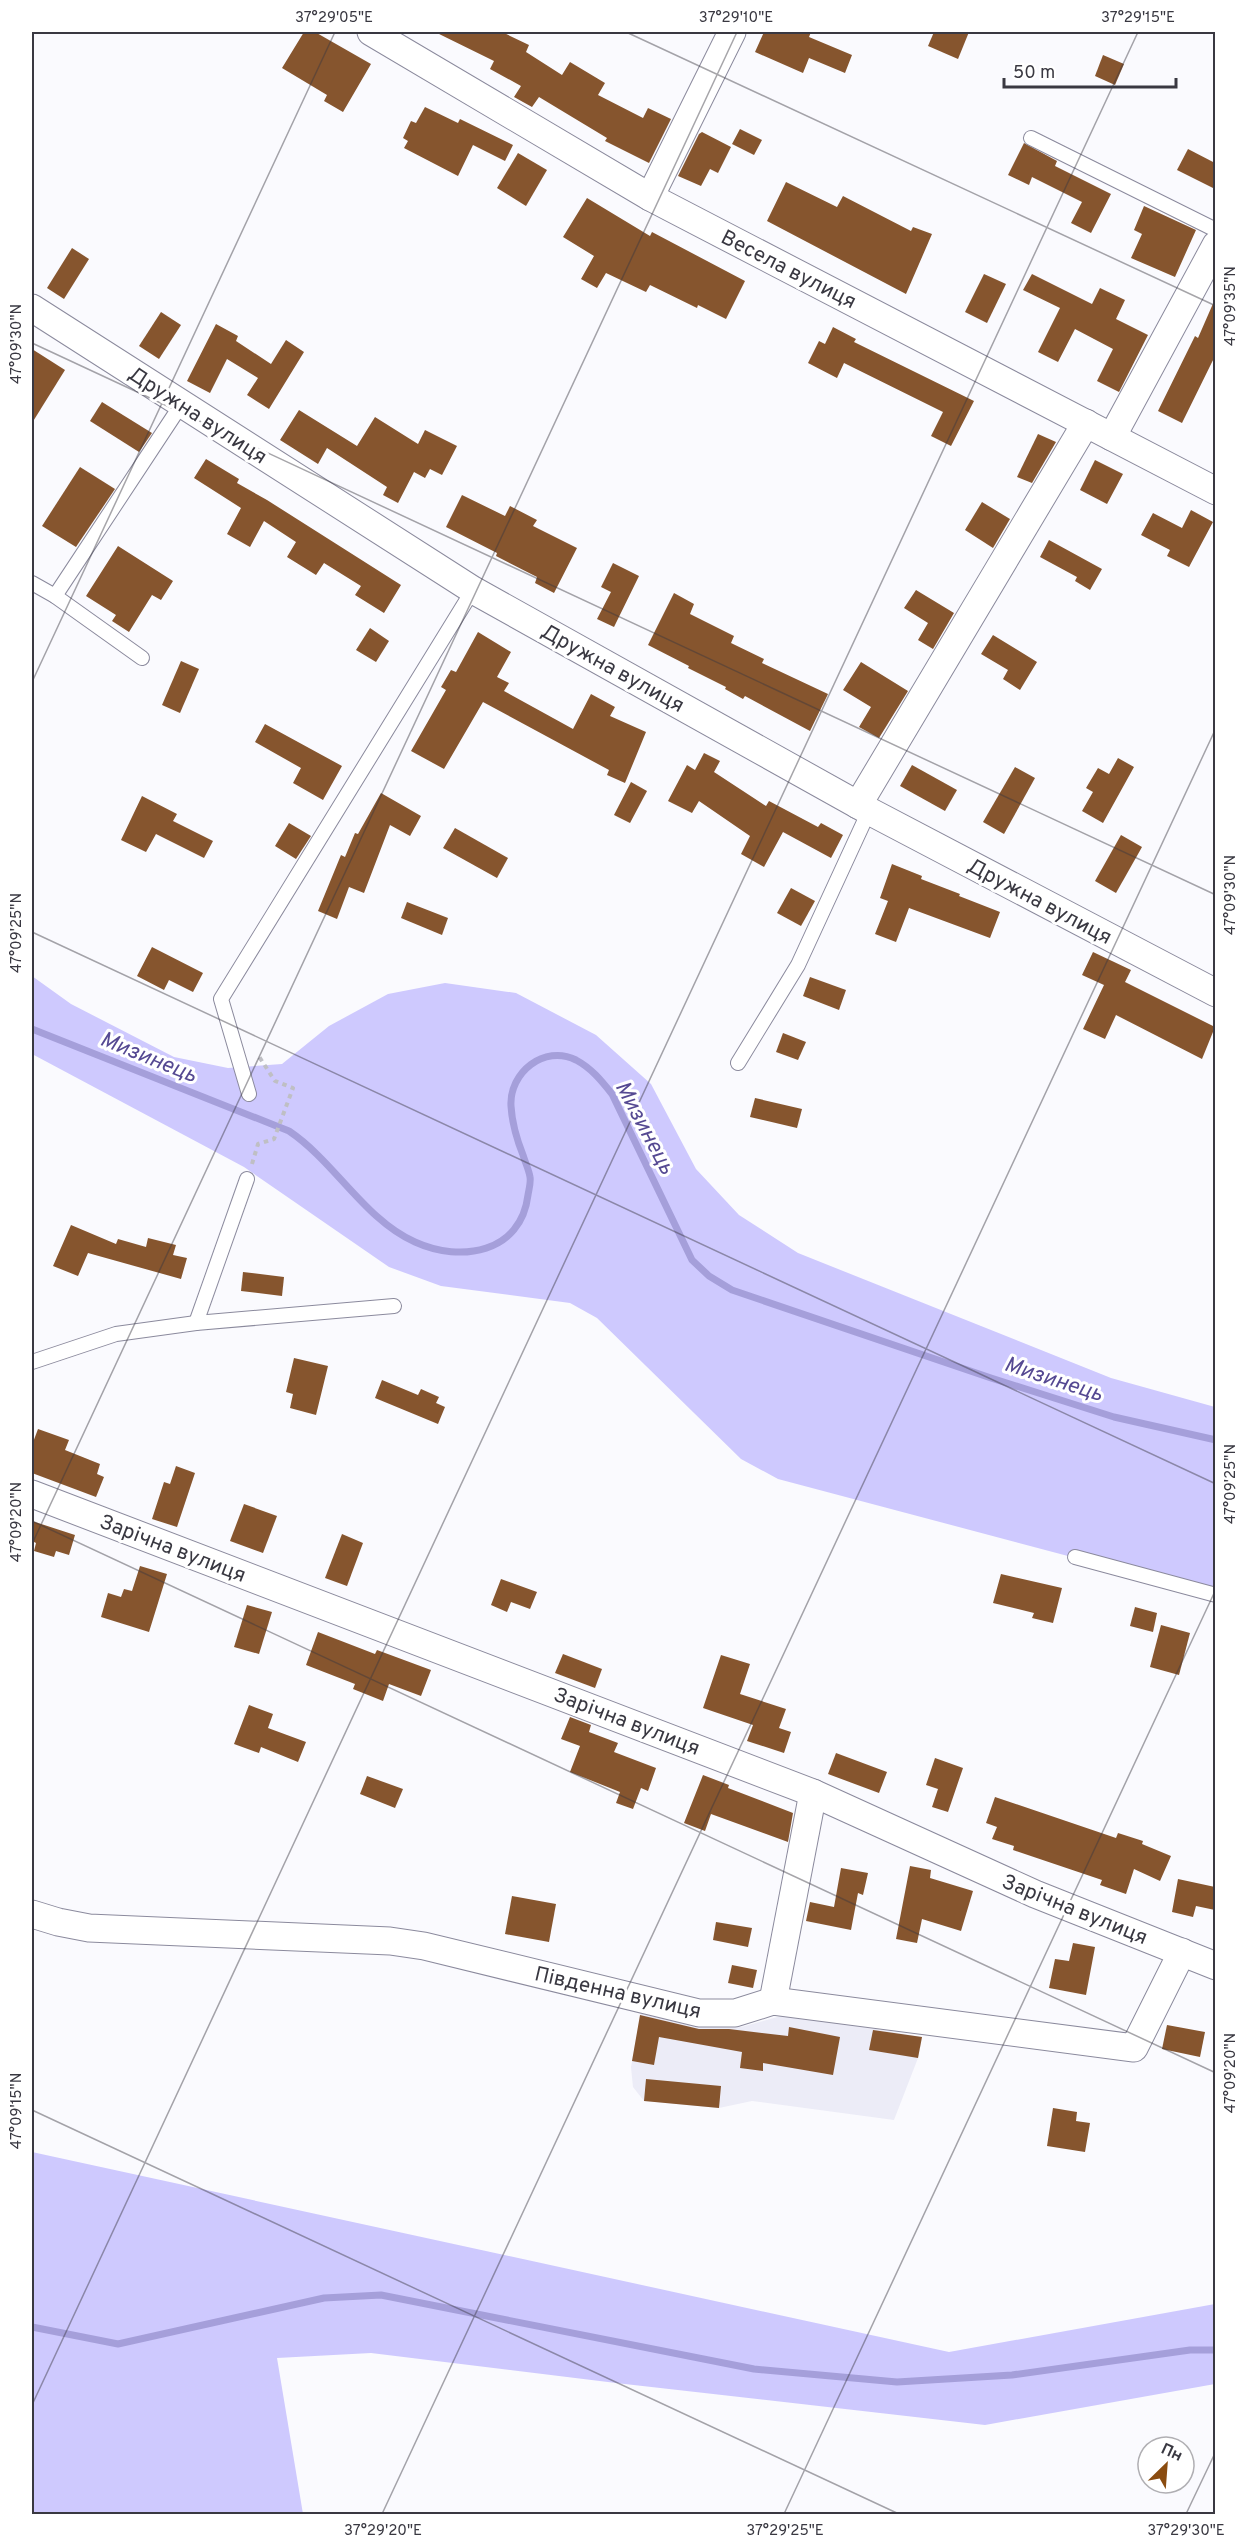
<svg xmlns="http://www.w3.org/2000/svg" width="1247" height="2546" viewBox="0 0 1247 2546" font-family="Overpass,sans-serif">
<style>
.built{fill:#ececf7}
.green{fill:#cec9fe}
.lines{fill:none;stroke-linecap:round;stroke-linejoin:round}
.stream{stroke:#a59fda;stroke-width:7}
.building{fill:#86552e}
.lane-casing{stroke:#8b8a9d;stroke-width:16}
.street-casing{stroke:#8b8a9d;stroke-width:29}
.path{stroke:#bfbfc4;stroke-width:4;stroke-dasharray:4.5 4.5;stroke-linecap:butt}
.lane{stroke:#fff;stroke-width:14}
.street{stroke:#fff;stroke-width:27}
.ticks{fill:none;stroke:#393841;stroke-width:1.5;stroke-opacity:0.45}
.labels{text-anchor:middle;stroke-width:6;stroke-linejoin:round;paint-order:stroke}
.street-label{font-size:21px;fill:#393841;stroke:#fff}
.water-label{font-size:22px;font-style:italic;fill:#554992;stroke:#fff}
.neatline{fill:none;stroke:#393841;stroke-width:2}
.ticks-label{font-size:15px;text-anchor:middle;fill:#393841}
</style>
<rect width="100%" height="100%" fill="#fafafe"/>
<path class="built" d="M641,2011L730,2027H741L788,2014L922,2037L918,2058L894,2120L752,2101L719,2108L644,2101L633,2087L631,2067Z"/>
<g class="green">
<path d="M32,976L71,1004L174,1057L228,1068L282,1064L329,1026L388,994L445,983L516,993L596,1035L651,1084L696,1169L739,1215L798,1253L1111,1378L1215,1407V1595L778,1479L741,1459L597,1318L570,1303L441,1286L389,1267L244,1167L32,1054Z"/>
<path d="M32,2152L949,2352L1215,2304V2384L985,2425L616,2383L371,2353L277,2358L303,2514H32Z"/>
</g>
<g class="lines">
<g class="stream">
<path d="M32,1029L289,1131C335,1162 365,1220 415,1242C461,1263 521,1253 528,1195C529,1189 531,1182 530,1177C529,1170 525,1162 523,1155C517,1140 512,1123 511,1106C509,1073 544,1044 576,1060C591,1068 601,1080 612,1094L692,1260L709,1276L732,1290L991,1378L1114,1417L1216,1440"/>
<path d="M32,2327L118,2344L324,2298L381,2295L754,2369L897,2382L1012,2375L1190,2350H1216"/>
</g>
</g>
<g class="building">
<path d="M304,32H315L371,64L343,112L324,101L327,95L282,68Z"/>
<path d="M435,32H502L529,45L526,52L562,75L570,62L605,83L598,95L643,118L648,108L671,119L649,163L605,141L607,138L539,97L532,107L514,97L521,86L490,69L494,61Z"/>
<path d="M764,32H811L809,37L852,55L845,73L809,58L803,73L755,52Z"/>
<path d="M934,32H969L958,59L928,46Z"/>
<path d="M1103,55L1124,64L1115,85L1095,76Z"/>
<path d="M425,107L458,123L460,119L513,145L505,161L473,145L458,176L404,148L408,141L403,138L411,121L416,123Z"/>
<path d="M740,129L762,140L754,155L732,144Z"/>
<path d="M702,132L731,147L718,173L710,169L701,186L678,176L699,134Z"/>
<path d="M1024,143L1057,161L1055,166L1111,194L1091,233L1071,223L1082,202L1032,177L1029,185L1008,175Z"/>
<path d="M1188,149L1215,163V189L1177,170Z"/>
<path d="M518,153L547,170L526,206L497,188Z"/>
<path d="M786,182L837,207L843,196L911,231L913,227L932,234L906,294L767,221Z"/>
<path d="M587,198L650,236L652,232L745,281L726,319L698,305L697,308L650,285L646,292L606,273L597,288L581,279L594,256L563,237Z"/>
<path d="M1144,206L1196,230L1175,277L1131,258L1142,234L1134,230Z"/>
<path d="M72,248L89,259L64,299L47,288Z"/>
<path d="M984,274L1006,284L987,323L965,312Z"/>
<path d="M1032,274L1092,304L1100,288L1125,300L1116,319L1148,335L1119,392L1097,381L1113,349L1075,329L1058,362L1038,352L1060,308L1023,290Z"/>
<path d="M1215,299V356L1182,423L1158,411L1195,336L1198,338Z"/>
<path d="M161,312L181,325L159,359L139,346Z"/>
<path d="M216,324L238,336L236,341L271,364L286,340L304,352L269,409L247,395L258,378L227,359L210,393L187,381Z"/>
<path d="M833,327L856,339L854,342L974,401L951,446L931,436L943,412L844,363L837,378L808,363L819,341L825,344Z"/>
<path d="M32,349L65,370L32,423Z"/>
<path d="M102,402L152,433L139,452L90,421Z"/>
<path d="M299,410L357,446L375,417L418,444L425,430L457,446L442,475L430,469L425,478L414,472L398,503L383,495L387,487L327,448L318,464L280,440Z"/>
<path d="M1038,434L1056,442L1032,483L1017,477Z"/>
<path d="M206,459L239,479L237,483L267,500L401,585L384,613L355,595L361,586L324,563L316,575L287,557L296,542L264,521L250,547L227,534L241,508L194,478Z"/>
<path d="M1095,460L1123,474L1107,504L1080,490Z"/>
<path d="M80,467L115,489L76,547L42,526Z"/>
<path d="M462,495L505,516L510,506L537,520L533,526L577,548L554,593L535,583L537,577L496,556L497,553L446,527Z"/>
<path d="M982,502L1010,519L993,548L965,530Z"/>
<path d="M1191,510L1213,522L1189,567L1167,556L1170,550L1141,535L1153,513L1182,528Z"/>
<path d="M1049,540L1102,569L1090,590L1075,581L1077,577L1040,557Z"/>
<path d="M118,546L173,581L161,600L152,595L129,632L112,621L116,615L86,596Z"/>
<path d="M613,563L639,576L614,627L597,619L611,592L601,587Z"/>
<path d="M916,590L954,613L933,649L918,640L928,623L904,608Z"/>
<path d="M674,593L694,604L690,614L734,636L731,643L764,659L762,663L828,694L810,731L745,696L743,699L725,689L726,687L688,668L689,666L648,645Z"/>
<path d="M370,628L389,641L376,662L356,650Z"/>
<path d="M478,632L511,652L497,677L509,683L504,691L573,729L591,694L615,707L610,716L646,732L625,783L607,775L609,770L483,702L444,769L411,751L446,690L441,687L451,670L456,672Z"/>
<path d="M993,635L1037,662L1020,690L1003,679L1008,670L981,654Z"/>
<path d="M181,661L199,669L180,713L162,705Z"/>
<path d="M861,662L908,691L879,738L859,727L871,707L843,690Z"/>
<path d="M265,724L342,766L323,800L293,783L301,768L255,742Z"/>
<path d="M704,753L720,761L714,772L766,806L769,801L818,827L821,823L843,835L831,858L783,832L764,867L741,854L750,836L699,801L692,813L668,801L687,765L695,770Z"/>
<path d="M1118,758L1134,767L1103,823L1082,811L1093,792L1086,788L1098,768L1109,774Z"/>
<path d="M912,765L957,790L945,811L900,786Z"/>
<path d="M1015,767L1035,778L1004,834L983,822Z"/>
<path d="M631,782L647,791L630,823L614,815Z"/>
<path d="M381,793L421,816L410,836L390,825L364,893L349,887L337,919L318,911L341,855L345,857L355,833L358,834Z"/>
<path d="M142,796L177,814L173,821L213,841L204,858L156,834L146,852L121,840Z"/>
<path d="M289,823L311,836L296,859L275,846Z"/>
<path d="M455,828L508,858L497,878L443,848Z"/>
<path d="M1121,835L1142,847L1116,893L1095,881Z"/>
<path d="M892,864L922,876L921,879L960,894L959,896L1000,912L990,938L909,908L896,942L875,934L888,901L880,898Z"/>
<path d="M791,888L815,901L801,926L777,913Z"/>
<path d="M407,902L448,918L442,935L401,918Z"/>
<path d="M152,947L203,973L193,992L169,980L164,990L137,976Z"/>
<path d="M1093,952L1131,970L1125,982L1215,1027L1202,1059L1116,1015L1105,1039L1083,1029L1104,985L1082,975Z"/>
<path d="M810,977L846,990L839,1010L803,996Z"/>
<path d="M783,1033L806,1042L798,1060L776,1052Z"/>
<path d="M755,1098L802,1109L797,1128L750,1117Z"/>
<path d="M71,1225L116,1244L118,1239L146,1247L148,1238L176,1245L173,1255L187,1258L181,1279L88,1253L78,1276L53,1266Z"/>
<path d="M243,1272L284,1277L282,1296L241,1291Z"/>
<path d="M294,1358L328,1366L316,1415L290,1408L293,1394L286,1392Z"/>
<path d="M382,1380L418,1395L421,1389L439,1397L436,1403L445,1407L438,1424L375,1398Z"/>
<path d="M38,1429L69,1440L65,1450L100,1464L97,1474L104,1477L96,1497L32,1473V1445Z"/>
<path d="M176,1466L195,1473L177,1527L152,1519L164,1482L170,1484Z"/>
<path d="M244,1504L277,1516L263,1553L230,1541Z"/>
<path d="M32,1521L75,1535L69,1555L56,1551L54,1557L34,1551L36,1543L32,1541Z"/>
<path d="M342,1534L363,1543L347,1586L325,1578Z"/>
<path d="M140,1566L167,1574L149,1632L101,1617L108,1593L121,1597L124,1589L132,1591Z"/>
<path d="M1001,1574L1062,1588L1053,1623L1032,1618L1034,1613L993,1603Z"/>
<path d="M501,1579L537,1592L530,1609L511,1602L507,1612L491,1605Z"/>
<path d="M247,1605L272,1612L259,1654L234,1647Z"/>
<path d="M1135,1607L1157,1613L1153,1632L1130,1626Z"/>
<path d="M1161,1625L1190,1633L1179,1675L1150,1667Z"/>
<path d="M318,1632L375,1654L377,1650L431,1670L421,1696L389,1684L383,1701L353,1689L355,1684L306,1665Z"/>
<path d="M563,1654L602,1669L595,1688L555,1673Z"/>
<path d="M721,1655L750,1664L740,1694L786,1709L779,1728L791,1732L784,1753L747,1741L753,1725L703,1708Z"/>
<path d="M249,1705L273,1714L268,1728L306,1742L298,1762L261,1747L259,1753L234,1744Z"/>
<path d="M570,1717L591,1725L589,1732L618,1743L614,1752L656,1768L648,1791L641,1788L633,1809L616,1803L620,1792L570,1772L580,1746L561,1739Z"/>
<path d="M836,1753L887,1772L879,1793L828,1774Z"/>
<path d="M935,1758L963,1768L948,1812L932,1807L938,1789L926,1785Z"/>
<path d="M703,1775L729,1785L728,1788L793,1813L788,1842L711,1814L705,1831L684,1823Z"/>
<path d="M367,1776L403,1789L395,1808L360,1794Z"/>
<path d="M995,1797L1116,1838L1118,1833L1143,1841L1142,1844L1171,1856L1160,1881L1134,1869L1126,1894L1100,1885L1102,1880L1013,1850L1014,1846L992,1839L997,1827L986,1823Z"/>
<path d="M910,1866L931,1870L930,1878L973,1891L961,1931L922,1919L917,1943L896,1939Z"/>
<path d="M841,1868L868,1873L863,1895L858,1893L851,1930L806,1921L810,1902L834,1907Z"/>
<path d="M1178,1879L1215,1887V1910L1196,1906L1193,1917L1172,1912Z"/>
<path d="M512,1896L556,1904L549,1942L505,1934Z"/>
<path d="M716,1922L752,1928L748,1947L713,1940Z"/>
<path d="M1073,1943L1095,1947L1086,1995L1049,1988L1055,1959L1069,1961Z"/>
<path d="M732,1965L757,1970L753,1988L728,1983Z"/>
<path d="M640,2015L699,2029H729L788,2036L789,2027L840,2037L833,2075L763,2063V2071L740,2068L742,2052L659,2037L654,2065L632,2061Z"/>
<path d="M1167,2025L1205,2032L1200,2057L1162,2049Z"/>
<path d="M873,2030L922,2037L918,2058L869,2050Z"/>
<path d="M646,2079L721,2086L719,2108L644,2101Z"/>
<path d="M1053,2108L1077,2112L1076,2121L1090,2123L1085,2152L1047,2146Z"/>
</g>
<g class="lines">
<g class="lane-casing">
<g id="lane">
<path d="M1031,138L1216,230"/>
<path d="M32,583L55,596L142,658"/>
<path d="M55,596L181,405"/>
<path d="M738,1063L798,965L869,811"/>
<path d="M249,1094L221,999L473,590"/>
<path d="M196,1323L247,1179"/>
<path d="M32,1362L116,1334L196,1323L394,1306"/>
<path d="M1075,1557L1216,1595"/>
</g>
</g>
<g class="street-casing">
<g id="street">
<path d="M371,32L650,197L1216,491"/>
<path d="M650,197L732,32"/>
<path d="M32,308L473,590L869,811L1216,993"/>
<path d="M1112,437L1216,245"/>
<path d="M858,805L1086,423"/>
<path d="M32,1494L813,1793L1035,1894L1216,1966"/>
<path d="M32,1914L58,1922L89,1928L390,1941L424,1946L699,2013H735L773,2001L1134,2048L1182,1952"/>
<path d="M773,2001L813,1793"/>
</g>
</g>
<path class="path" d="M252,1164L258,1144L274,1139L293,1088L275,1081L258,1055"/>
<use href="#lane" class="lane"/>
<use href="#street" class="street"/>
</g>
<path class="ticks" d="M626,32L1216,306M32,343L1216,895M32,682L335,32M32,932L1216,1484M32,1521L1216,2073M32,1544L737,32M32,2110L899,2514M32,2405L1138,32M382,2514L1216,728M784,2514L1216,1589M1186,2514L1216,2451"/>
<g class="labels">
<g class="street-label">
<text transform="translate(789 269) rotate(27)" y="7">Весела вулиця</text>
<text transform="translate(198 415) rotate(33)" y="7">Дружна вулиця</text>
<text transform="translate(613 668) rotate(29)" y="7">Дружна вулиця</text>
<text transform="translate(1040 901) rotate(28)" y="7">Дружна вулиця</text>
<text transform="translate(173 1548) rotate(21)" y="7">Зарічна вулиця</text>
<text transform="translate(627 1721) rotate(21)" y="7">Зарічна вулиця</text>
<text transform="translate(1075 1909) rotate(22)" y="7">Зарічна вулиця</text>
<text transform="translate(618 1992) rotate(13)" y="7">Південна вулиця</text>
</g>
<g class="water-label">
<text transform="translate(149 1056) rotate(22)" y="8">Мизинець</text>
<text transform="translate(646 1127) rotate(62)" y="8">Мизинець</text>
<text transform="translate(1054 1378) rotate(18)" y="8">Мизинець</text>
</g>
</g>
<rect width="1247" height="2546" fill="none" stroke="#ffffff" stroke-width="66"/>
<g transform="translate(1166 2465) rotate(25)"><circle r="28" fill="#ffffff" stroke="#b0afb3" stroke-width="1.5"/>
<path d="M0-4.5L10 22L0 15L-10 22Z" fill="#8a4c10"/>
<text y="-9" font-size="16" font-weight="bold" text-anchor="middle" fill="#393841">Пн</text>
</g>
<path d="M1004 78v9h172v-9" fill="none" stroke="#393841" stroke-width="3"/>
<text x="1013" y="78" font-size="18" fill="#393841" stroke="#ffffff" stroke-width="4.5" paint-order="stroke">50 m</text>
<rect x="33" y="33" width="1181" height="2480" class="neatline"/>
<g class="ticks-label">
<text x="334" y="22">37°29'05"E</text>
<text x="736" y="22">37°29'10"E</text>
<text x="1138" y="22">37°29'15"E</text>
<text transform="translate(1230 306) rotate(-90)" y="5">47°09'35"N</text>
<text transform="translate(16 344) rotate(-90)" y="5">47°09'30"N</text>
<text transform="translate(1230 895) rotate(-90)" y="5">47°09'30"N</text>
<text transform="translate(16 933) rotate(-90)" y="5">47°09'25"N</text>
<text transform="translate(1230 1484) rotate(-90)" y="5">47°09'25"N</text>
<text transform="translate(16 1522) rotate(-90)" y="5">47°09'20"N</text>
<text transform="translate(1230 2073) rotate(-90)" y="5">47°09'20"N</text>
<text transform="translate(16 2111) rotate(-90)" y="5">47°09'15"N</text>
<text x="383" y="2535">37°29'20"E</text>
<text x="785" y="2535">37°29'25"E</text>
<text x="1186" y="2535">37°29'30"E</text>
</g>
</svg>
